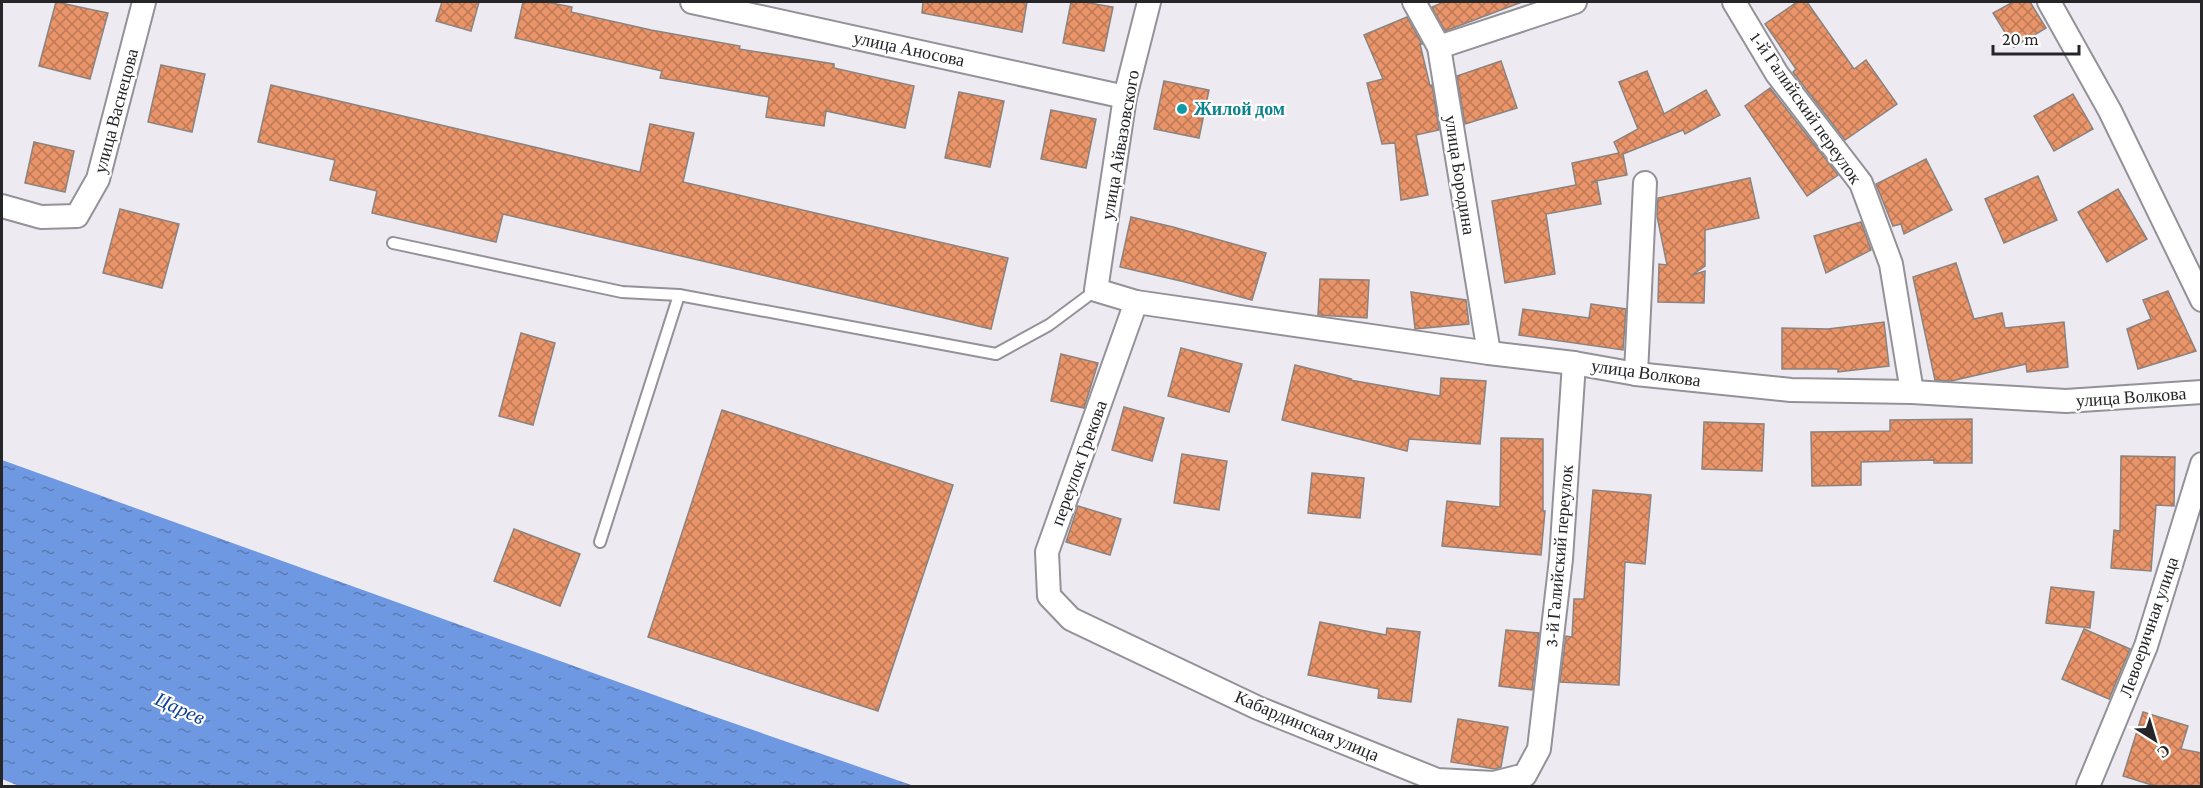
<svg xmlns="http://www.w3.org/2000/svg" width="2203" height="788" viewBox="0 0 2203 788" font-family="'Crimson Pro',serif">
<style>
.water{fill:url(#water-ripples)}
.building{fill:url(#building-cross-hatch);stroke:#8b837f;stroke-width:1.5}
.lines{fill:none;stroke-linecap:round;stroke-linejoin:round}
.service-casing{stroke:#949198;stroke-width:14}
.minor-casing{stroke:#949198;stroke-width:26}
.service{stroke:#fff;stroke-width:10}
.minor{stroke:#fff;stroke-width:22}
.culture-dot{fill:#0f9aa8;stroke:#fff;stroke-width:2}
.labels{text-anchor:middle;stroke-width:4.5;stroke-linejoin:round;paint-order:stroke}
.street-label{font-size:18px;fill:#262528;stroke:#fff}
.culture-label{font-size:18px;font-weight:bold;fill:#0d838f;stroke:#fff;text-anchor:start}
.water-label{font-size:20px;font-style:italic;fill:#0e4094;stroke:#fff}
</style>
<defs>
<pattern id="water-ripples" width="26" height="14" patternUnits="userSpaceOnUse" patternTransform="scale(1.5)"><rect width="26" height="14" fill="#6e98e1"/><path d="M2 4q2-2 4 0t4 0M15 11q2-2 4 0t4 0" fill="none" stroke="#5a7cb6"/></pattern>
<pattern id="building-cross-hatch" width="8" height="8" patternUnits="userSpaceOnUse" patternTransform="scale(1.5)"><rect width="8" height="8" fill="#e99569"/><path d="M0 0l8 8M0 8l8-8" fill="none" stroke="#bd7956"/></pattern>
</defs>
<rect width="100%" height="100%" fill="#eeeaf2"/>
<path class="water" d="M2,460L707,714L914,786H19L2,779Z"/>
<g class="building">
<path d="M56,2L108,13L90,79L39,66Z"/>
<path d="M442,2H479L471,31L436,21Z"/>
<path d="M523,2H547L572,7L571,12L651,30L740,46L739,49L834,64V68L914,86L905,128L826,111L824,126L766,117L769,97L660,78L662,71L515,38Z"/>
<path d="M923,2H1027L1022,32L922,13Z"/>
<path d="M1071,2H1084L1113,7L1104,51L1063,43Z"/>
<path d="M1444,2H1522L1445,31L1432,7Z"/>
<path d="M1797,2H1807L1854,69L1866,60L1897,104L1845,140L1793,72L1796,69L1765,24Z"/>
<path d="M2013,2H2030L2046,28L2014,47L1993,13Z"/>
<path d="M1407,17L1422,44H1420L1430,86L1432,85L1439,130L1416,135L1428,195L1401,200L1395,143L1382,144L1367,83L1383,79L1364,35Z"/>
<path d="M1501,61L1517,108L1465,124L1457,76Z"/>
<path d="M161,65L205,74L192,132L148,122Z"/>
<path d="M1647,71L1664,114L1706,90L1720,115L1685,134L1683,130L1623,154L1627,175L1591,182H1597L1601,204L1546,214L1555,274L1505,283L1492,201L1576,185L1572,163L1619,153L1614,142L1638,129L1619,82Z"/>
<path d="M1164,81L1209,90L1199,138L1154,129Z"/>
<path d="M271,85L640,172L650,124L694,133L683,182L1008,258L991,329L503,214L496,242L372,213L377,191L330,180L335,160L258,142Z"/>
<path d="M1770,88L1838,175L1807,196L1745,106Z"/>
<path d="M959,92L1004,101L990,167L945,158Z"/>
<path d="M2073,94L2093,129L2054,151L2034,116Z"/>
<path d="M1051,110L1096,119L1086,168L1041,159Z"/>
<path d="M34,142L74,151L65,192L25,183Z"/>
<path d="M1926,159L1952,210L1904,234L1901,224L1893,226L1876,184Z"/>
<path d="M2038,176L2057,220L2004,243L1985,199Z"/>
<path d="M1750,178L1759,218L1705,230V266L1692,275L1705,271L1704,303L1658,302L1659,264L1667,265L1657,216L1658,198Z"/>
<path d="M2118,189L2147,239L2107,262L2078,212Z"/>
<path d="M120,209L179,224L162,288L103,273Z"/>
<path d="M1131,217L1173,227L1266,253L1252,300L1185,282L1120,267Z"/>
<path d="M1861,222L1871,250L1826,273L1814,236Z"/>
<path d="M1956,263L1974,319L2002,313L2005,328L2064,322L2068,367L2027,372L2026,364L1951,381L1935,380L1913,277Z"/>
<path d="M1320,279L1369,280L1367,318L1318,315Z"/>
<path d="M2168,291L2196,351L2138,369L2127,329L2151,319L2143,300Z"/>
<path d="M1411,292L1466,300L1469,324L1415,329Z"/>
<path d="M1591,304L1626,309L1623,350L1519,335L1523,309L1589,318Z"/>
<path d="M1884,322L1889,366L1838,372V369H1782V328L1828,329Z"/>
<path d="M521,333L555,343L533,425L499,416Z"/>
<path d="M1181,348L1242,364L1229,412L1168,396Z"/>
<path d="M1061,354L1098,363L1084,408L1051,401Z"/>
<path d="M1295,365L1351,379L1350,380L1440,396L1441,378L1486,381L1480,444L1409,439L1407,451L1282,420Z"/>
<path d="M1124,407L1164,418L1152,461L1112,450Z"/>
<path d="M722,410L953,485L878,711L648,637Z"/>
<path d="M1972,419V463H1934V460L1861,462V485L1812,486L1811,432L1890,431V420Z"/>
<path d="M1704,422L1764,424L1762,471L1702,469Z"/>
<path d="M1501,438L1543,439V511H1545L1541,555L1442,546L1447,501L1500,507Z"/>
<path d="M1182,454L1227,461L1219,510L1174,503Z"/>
<path d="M2121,456L2175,457L2174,506L2156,505L2151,571L2111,568L2114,530L2120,531Z"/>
<path d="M1312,473L1364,478L1360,518L1308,513Z"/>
<path d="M1593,490L1651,495L1645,564L1625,562L1619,685L1560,682L1566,636L1572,637L1574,599H1584Z"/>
<path d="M1078,506L1121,519L1110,555L1066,542Z"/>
<path d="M514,529L580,554L560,606L494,581Z"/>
<path d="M2051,587L2094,592L2090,628L2046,623Z"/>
<path d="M1320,622L1386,635L1387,628L1420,632L1411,702L1378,698L1379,689L1308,675Z"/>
<path d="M2084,629L2130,649L2109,699L2062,679Z"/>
<path d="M1506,630L1539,633L1532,690L1499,686Z"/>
<path d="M2143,712L2188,726L2181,749L2202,753V786H2155L2123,776Z"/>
<path d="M1458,719L1508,727L1501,767L1495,769L1451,762Z"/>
</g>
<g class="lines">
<g class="service-casing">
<g id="service">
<path d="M393,243L622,292L679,295L996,354L1049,325L1096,290"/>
<path d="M600,542L679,295"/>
</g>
</g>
<g class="minor-casing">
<g id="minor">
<path d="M692,2L1125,97"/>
<path d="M1149,2L1125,97L1096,290L1136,302L1489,353L1574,363L1636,374L1791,390L1912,392L2066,401L2202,392"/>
<path d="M1414,2L1439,47L1489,353"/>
<path d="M1734,2L1777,74L1861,183L1891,264L1912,392"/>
<path d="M2049,2L2110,111L2202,300"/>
<path d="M1439,47L1575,2"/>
<path d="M2,206L41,217L77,216L98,179L144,2"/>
<path d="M1136,302L1047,552L1049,596L1071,619L1258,708L1437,780L1494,783L1525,775L1539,749L1561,559L1574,363"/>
<path d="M1636,374L1645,183"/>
<path d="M2088,786L2146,646L2202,464"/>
</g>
</g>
<use href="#service" class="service"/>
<use href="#minor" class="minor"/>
</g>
<circle class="culture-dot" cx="1182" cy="109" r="6"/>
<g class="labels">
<g class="street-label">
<text transform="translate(909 49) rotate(12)" y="6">улица Аносова</text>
<text transform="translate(1806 108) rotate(55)" y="6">1-й Галийский переулок</text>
<text transform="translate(116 111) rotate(-75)" y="6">улица Васнецова</text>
<text transform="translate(1120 145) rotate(-80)" y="6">улица Айвазовского</text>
<text transform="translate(1460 175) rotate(81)" y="6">улица Бородина</text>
<text transform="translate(1646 373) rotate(8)" y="6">улица Волкова</text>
<text transform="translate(2131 397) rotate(-4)" y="6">улица Волкова</text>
<text transform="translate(1079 463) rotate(-70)" y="6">переулок Грекова</text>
<text transform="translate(1559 556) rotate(-85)" y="6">3-й Галийский переулок</text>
<text transform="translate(2149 627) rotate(-71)" y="6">Левоеричная улица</text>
<text transform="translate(1307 726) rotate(23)" y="6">Кабардинская улица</text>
</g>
<g class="culture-label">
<text x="1194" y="115">Жилой дом</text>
</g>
<g class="water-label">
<text transform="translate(180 708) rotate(24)" y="7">Царев</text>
</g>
</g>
<rect width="2203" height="788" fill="none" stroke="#262528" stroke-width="6"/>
<g transform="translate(2155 740) rotate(143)" stroke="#ffffff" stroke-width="4.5" paint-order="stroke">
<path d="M0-4.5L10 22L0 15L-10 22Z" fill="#262528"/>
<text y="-9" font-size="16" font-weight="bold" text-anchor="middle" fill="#262528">С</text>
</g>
<path d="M1993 45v9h86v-9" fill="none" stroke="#262528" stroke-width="3"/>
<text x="2002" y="45" font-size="18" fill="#262528" stroke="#ffffff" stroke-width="4.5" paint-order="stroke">20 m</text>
</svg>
